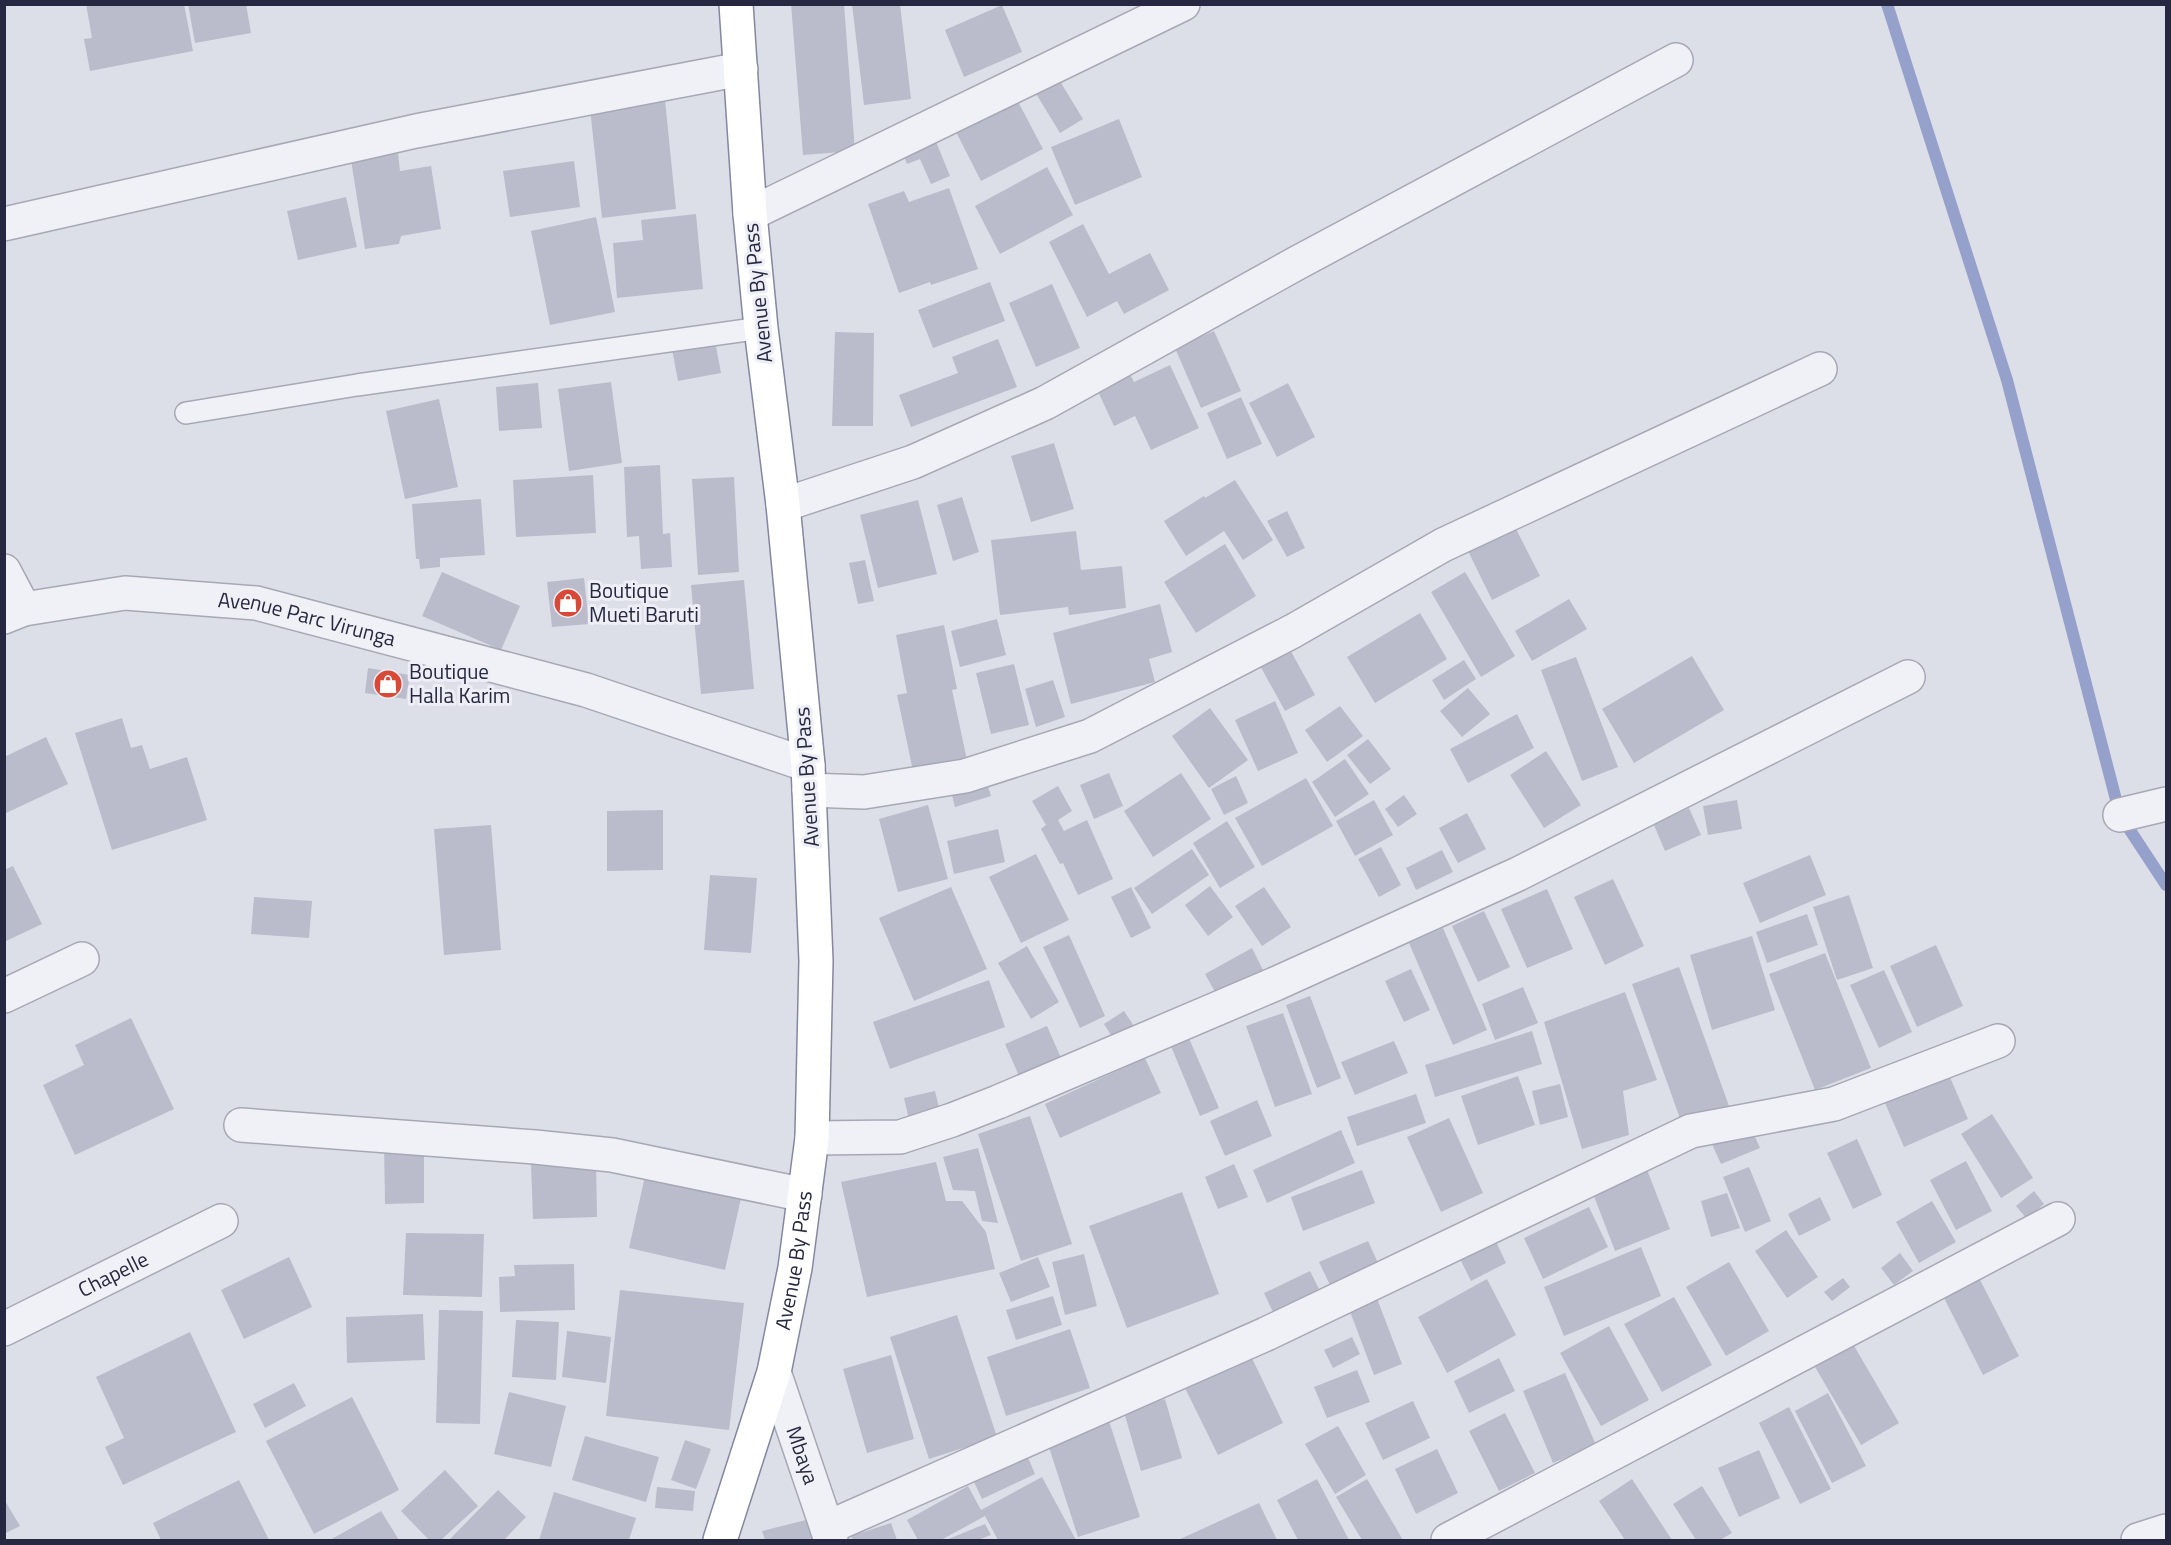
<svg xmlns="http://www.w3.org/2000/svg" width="2171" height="1545" viewBox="0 0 2171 1545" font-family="'Titillium Web',sans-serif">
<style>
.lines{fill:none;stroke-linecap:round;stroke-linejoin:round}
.stream{stroke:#95a1cb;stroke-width:12}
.building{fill:#babccb}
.service-casing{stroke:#a6a8b6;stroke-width:24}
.minor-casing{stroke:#a6a8b6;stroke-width:36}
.trunk-casing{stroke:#8487a0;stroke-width:36}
.service{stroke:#f0f1f6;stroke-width:21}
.minor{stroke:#f0f1f6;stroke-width:33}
.trunk{stroke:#fff;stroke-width:33}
.labels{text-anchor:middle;stroke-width:6;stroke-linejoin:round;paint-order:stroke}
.street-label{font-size:21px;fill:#252840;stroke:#edeef6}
.poi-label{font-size:21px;fill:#252840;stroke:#edeef6;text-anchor:start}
</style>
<rect width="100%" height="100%" fill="#dddfe8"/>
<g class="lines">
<path class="stream" d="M1887,4L2007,380L2120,815L2166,885"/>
</g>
<g class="building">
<path d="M86,4H184L193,51L90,71L84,39L92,38Z"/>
<path d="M188,4H246L251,33L195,43Z"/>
<path d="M791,4H844L855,151L803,155Z"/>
<path d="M852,4H900L911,99L864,105Z"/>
<path d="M1002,5L1022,52L964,77L945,30Z"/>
<path d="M1058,78L1083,119L1060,133L1035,92Z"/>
<path d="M1014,94L1043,149L981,181L953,126Z"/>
<path d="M665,100L676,209L602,218L590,109Z"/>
<path d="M1119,119L1142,177L1075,205L1051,147Z"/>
<path d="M934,137L950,176L931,184L920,159L907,164L900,146Z"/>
<path d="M398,153L400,171L431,166L441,229L401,236L399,244L365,249L351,160Z"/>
<path d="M574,161L580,207L510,217L503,171Z"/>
<path d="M1047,167L1073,215L1000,254L975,206Z"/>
<path d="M949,188L978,269L931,285L930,282L899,293L868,204L904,191L909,202Z"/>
<path d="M346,197L357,247L298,260L287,211Z"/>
<path d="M696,214L703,289L617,298L613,243L643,240L641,220Z"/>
<path d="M596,217L615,312L550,325L531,231Z"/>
<path d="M1083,224L1109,274L1150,253L1169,290L1124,314L1117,301L1087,317L1049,242Z"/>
<path d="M990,282L1005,321L933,348L918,310Z"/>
<path d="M1052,284L1080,348L1036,367L1009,303Z"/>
<path d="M1214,331L1241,391L1201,408L1175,348Z"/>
<path d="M835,332L874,333L873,426H832Z"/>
<path d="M998,339L1017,387L911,427L899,395L958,373L952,357Z"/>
<path d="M715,341L721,373L678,381L672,349Z"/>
<path d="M1170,365L1199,428L1151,450L1135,416L1114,426L1095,385L1128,370L1134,382Z"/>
<path d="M611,382L622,463L569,471L558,389Z"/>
<path d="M538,383L542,428L499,431L496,387Z"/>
<path d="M1288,383L1315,437L1277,457L1249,403Z"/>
<path d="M1241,397L1262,444L1227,459L1207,413Z"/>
<path d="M439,399L458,487L405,499L386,411Z"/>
<path d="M1054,443L1074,509L1031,522L1011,456Z"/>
<path d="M660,465L663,534L670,533L672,567L641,569L639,536L627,537L624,467Z"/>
<path d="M593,475L596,533L516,537L513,480Z"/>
<path d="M734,477L739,572L698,575L692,479Z"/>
<path d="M1235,480L1273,540L1243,560L1224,531L1186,556L1164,521L1204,496L1205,498Z"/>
<path d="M962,497L979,552L953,561L937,505Z"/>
<path d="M481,499L485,555L440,558V567L420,569L419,559H416L412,504Z"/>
<path d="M918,500L937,574L878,588L860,515Z"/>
<path d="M1287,511L1305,548L1287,557L1267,521Z"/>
<path d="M1515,527L1540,576L1492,600L1468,551Z"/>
<path d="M1076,531L1081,570L1122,566L1126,608L1069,615L1068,607L1000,615L991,540Z"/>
<path d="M1225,544L1256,596L1196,633L1164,582Z"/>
<path d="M865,560L874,601L858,604L849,563Z"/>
<path d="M442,572L520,606L501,650L422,616Z"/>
<path d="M1465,572L1515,656L1481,677L1431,592Z"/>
<path d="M584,578L589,624L552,627L547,582Z"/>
<path d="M744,580L754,689L701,694L691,585Z"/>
<path d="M1569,599L1587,629L1532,661L1515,631Z"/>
<path d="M1160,604L1172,652L1149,659L1155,682L1071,704L1053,633Z"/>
<path d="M1420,613L1447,659L1375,703L1347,657Z"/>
<path d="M997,619L1006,655L960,667L951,631Z"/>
<path d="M944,625L957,689L952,690L967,760L913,771L897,695L907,693L896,635Z"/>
<path d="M1288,646L1315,695L1285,711L1258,662Z"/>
<path d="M1692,656L1724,710L1634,763L1602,709Z"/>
<path d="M1576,657L1618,767L1582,781L1541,670Z"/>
<path d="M1464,660L1476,679L1444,700L1432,680Z"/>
<path d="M1014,664L1029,725L991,734L976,673Z"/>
<path d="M368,668L410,675L406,699L365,693Z"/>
<path d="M1053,680L1065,717L1036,727L1025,689Z"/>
<path d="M1468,688L1490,714L1462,737L1440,711Z"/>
<path d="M1275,701L1298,753L1258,771L1235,720Z"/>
<path d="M1340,706L1363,736L1327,762L1305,730Z"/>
<path d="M1210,708L1248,760L1209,788L1172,736Z"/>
<path d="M1517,714L1534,748L1468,783L1450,749Z"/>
<path d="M122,718L131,748L142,745L150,769L187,757L207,820L112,850L75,733Z"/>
<path d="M46,737L68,784L4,814V757Z"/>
<path d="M1368,739L1391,769L1370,784L1347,755Z"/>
<path d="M1546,751L1581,805L1544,828L1510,775Z"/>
<path d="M1345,759L1369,794L1335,817L1312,782Z"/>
<path d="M1109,773L1123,806L1094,819L1080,785Z"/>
<path d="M1181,773L1211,819L1153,857L1124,811Z"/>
<path d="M1236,776L1248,803L1224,815L1211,789Z"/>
<path d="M1306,778L1333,826L1262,866L1235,818Z"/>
<path d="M986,780L991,796L955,807L951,791Z"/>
<path d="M1058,786L1072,811L1058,820L1064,831L1087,820L1113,879L1078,895L1063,863L1060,864L1041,829L1046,825L1032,801Z"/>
<path d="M1404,795L1417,814L1398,827L1385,809Z"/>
<path d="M1374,800L1393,835L1355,856L1336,821Z"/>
<path d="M1737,800L1742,829L1708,835L1703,806Z"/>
<path d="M928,805L948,879L898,892L879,819Z"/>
<path d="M1689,808L1701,835L1665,851L1654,825Z"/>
<path d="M663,810V870L607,871V811Z"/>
<path d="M1467,813L1486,849L1458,863L1439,828Z"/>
<path d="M1227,821L1255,867L1220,888L1193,843Z"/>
<path d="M491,825L501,950L444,955L434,829Z"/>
<path d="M998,829L1005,862L954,874L947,841Z"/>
<path d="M1381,847L1401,885L1379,897L1358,859Z"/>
<path d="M1192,849L1209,875L1152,914L1134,888Z"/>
<path d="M1442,850L1453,872L1416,890L1406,868Z"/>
<path d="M1036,854L1069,920L1021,943L989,877Z"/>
<path d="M1810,855L1826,895L1760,923L1743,883Z"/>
<path d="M13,866L42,924L4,942V870Z"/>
<path d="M710,875L757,878L751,953L704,950Z"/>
<path d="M1613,879L1644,946L1605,965L1574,897Z"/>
<path d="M1210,886L1233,917L1208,936L1185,905Z"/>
<path d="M951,887L987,969L914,1001L879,918Z"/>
<path d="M1131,887L1151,928L1131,938L1111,897Z"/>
<path d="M1264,887L1291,927L1262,946L1235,906Z"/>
<path d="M1547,889L1573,949L1527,968L1501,909Z"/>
<path d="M1849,895L1873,968L1837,980L1813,907Z"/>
<path d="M254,897L312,901L309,938L251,934Z"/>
<path d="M1484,911L1510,967L1478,982L1452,926Z"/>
<path d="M1807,914L1818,945L1767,963L1756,932Z"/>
<path d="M1443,928L1487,1030L1453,1045L1409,943Z"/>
<path d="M1069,935L1105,1016L1080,1028L1043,947Z"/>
<path d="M1752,936L1775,1010L1712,1030L1690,955Z"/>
<path d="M1936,945L1963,1006L1917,1027L1890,966Z"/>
<path d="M1027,946L1059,1002L1031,1019L998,963Z"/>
<path d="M1252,948L1265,974L1219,999L1205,974Z"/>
<path d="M1825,953L1871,1068L1815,1090L1769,974Z"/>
<path d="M1679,967L1729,1106L1682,1124L1632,984Z"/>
<path d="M1411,969L1430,1010L1404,1022L1385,981Z"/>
<path d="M1884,970L1912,1032L1879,1048L1850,985Z"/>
<path d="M989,980L1005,1027L890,1069L873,1022Z"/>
<path d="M1523,987L1538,1023L1495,1040L1482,1004Z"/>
<path d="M1625,992L1657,1080L1623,1091L1629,1135L1582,1149L1544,1022Z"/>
<path d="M1310,996L1341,1078L1317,1088L1286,1005Z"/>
<path d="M1124,1011L1136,1029L1116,1043L1104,1024Z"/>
<path d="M1283,1013L1312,1094L1275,1107L1246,1026Z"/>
<path d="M131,1018L174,1109L75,1155L43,1085L84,1065L75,1045Z"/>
<path d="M1047,1026L1065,1067L1023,1085L1005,1044Z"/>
<path d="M1532,1031L1542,1064L1435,1097L1425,1065Z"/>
<path d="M1188,1036L1219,1108L1200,1116L1170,1044Z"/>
<path d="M1394,1041L1408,1073L1355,1095L1341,1062Z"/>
<path d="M1145,1058L1161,1093L1060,1138L1045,1104Z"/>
<path d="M1949,1075L1968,1119L1904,1147L1885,1103Z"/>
<path d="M1518,1076L1535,1125L1478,1145L1461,1096Z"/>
<path d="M1560,1084L1568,1117L1540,1125L1532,1091Z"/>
<path d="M935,1091L941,1116L910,1124L904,1098Z"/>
<path d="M1416,1094L1426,1123L1357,1146L1347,1117Z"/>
<path d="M1257,1100L1272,1136L1225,1156L1210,1121Z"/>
<path d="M1992,1114L2033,1178L2001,1198L1961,1134Z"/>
<path d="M1030,1116L1072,1244L1021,1261L978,1134Z"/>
<path d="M1449,1118L1483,1193L1441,1212L1407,1137Z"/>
<path d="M1750,1125L1760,1148L1721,1164L1711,1142Z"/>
<path d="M1341,1130L1355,1163L1267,1203L1253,1170Z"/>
<path d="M1857,1139L1882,1195L1853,1209L1827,1153Z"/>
<path d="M384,1141H424V1203L385,1204Z"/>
<path d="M978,1148L998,1223L982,1221L975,1191L953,1190L943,1157Z"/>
<path d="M1966,1161L1992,1211L1956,1230L1930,1180Z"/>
<path d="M596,1162L597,1217L533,1219L531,1164Z"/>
<path d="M936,1162L946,1201H962L986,1232L995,1269L867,1297L841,1182Z"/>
<path d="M1644,1162L1670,1229L1615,1251L1589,1183Z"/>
<path d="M1234,1164L1248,1197L1218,1209L1205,1177Z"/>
<path d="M1749,1167L1771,1221L1745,1232L1723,1177Z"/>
<path d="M1362,1170L1375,1203L1303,1231L1291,1197Z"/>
<path d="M645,1176L741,1198L725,1270L629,1248Z"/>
<path d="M2034,1191L2044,1204L2027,1219L2016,1206Z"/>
<path d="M1182,1192L1219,1294L1127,1328L1089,1226Z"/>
<path d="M1727,1193L1740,1228L1711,1237L1701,1201Z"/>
<path d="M1820,1197L1831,1220L1799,1236L1788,1214Z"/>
<path d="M1932,1201L1956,1242L1919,1263L1896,1222Z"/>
<path d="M1589,1207L1608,1247L1543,1279L1524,1238Z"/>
<path d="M1786,1230L1818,1277L1787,1298L1755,1251Z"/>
<path d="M406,1233L484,1234L482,1297L403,1295Z"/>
<path d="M1492,1233L1506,1263L1471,1281L1456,1251Z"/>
<path d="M1368,1241L1378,1263L1330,1285L1319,1262Z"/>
<path d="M1641,1247L1661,1296L1564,1336L1544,1287Z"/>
<path d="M1900,1253L1913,1271L1894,1285L1881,1268Z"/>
<path d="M1084,1254L1097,1306L1065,1315L1052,1262Z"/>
<path d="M289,1257L312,1307L244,1339L221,1290Z"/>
<path d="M1038,1257L1050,1287L1011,1302L999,1273Z"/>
<path d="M1729,1262L1769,1331L1726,1356L1686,1287Z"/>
<path d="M574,1264L575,1310L500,1312L499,1277L515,1276L514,1265Z"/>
<path d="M1310,1271L1319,1289L1273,1312L1264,1293Z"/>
<path d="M1976,1272L2019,1356L1983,1375L1940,1290Z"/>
<path d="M1843,1278L1850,1287L1832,1301L1824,1292Z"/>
<path d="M1487,1279L1516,1335L1447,1373L1418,1317Z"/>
<path d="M620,1290L744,1303L729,1430L606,1416Z"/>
<path d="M1053,1296L1062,1325L1016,1340L1006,1310Z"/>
<path d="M1376,1296L1402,1364L1374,1375L1348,1306Z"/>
<path d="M1674,1297L1712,1365L1662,1392L1624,1324Z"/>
<path d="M439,1310L483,1311L480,1424L436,1423Z"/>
<path d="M423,1314L425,1360L347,1363L346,1317Z"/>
<path d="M957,1315L997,1437L929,1459L890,1337Z"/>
<path d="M516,1320L559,1322L556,1380L512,1377Z"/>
<path d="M1609,1326L1649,1400L1601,1426L1560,1353Z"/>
<path d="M1070,1329L1090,1388L1006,1416L987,1357Z"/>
<path d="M567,1331L611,1337L606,1383L562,1377Z"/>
<path d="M190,1332L236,1432L123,1485L105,1447L124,1438L96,1377Z"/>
<path d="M1352,1337L1360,1354L1333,1368L1324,1350Z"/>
<path d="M1853,1344L1899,1423L1861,1445L1815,1367Z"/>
<path d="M1250,1354L1283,1423L1218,1455L1184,1386Z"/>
<path d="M891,1355L914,1439L867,1453L843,1369Z"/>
<path d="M1499,1358L1515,1391L1469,1413L1454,1381Z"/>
<path d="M1357,1370L1370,1402L1327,1418L1314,1387Z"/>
<path d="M1565,1373L1596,1445L1553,1463L1523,1391Z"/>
<path d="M294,1383L306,1406L265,1428L253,1404Z"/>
<path d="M509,1392L566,1406L551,1467L494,1454Z"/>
<path d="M1828,1393L1866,1466L1832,1483L1795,1411Z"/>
<path d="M352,1397L399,1490L314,1534L266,1441Z"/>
<path d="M1165,1399L1182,1458L1141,1471L1124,1412Z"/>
<path d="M1413,1401L1430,1438L1383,1460L1365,1423Z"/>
<path d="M1789,1407L1831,1489L1800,1504L1759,1423Z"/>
<path d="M1505,1413L1535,1473L1499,1491L1469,1431Z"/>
<path d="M1109,1421L1140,1517L1078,1537L1047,1441Z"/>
<path d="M1338,1426L1366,1475L1335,1494L1305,1444Z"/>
<path d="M585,1436L659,1457L646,1502L572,1480Z"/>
<path d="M685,1440L711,1449L696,1489L671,1480Z"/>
<path d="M1437,1449L1458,1493L1416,1514L1395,1469Z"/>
<path d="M1759,1450L1780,1498L1739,1517L1718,1468Z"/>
<path d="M1027,1455L1035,1474L982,1499L973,1480Z"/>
<path d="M445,1470L478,1506L441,1540H429L401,1511Z"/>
<path d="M1042,1477L1076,1540H998L985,1516L941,1540H918L907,1520L968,1486L981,1510Z"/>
<path d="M1317,1479L1349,1540H1298L1277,1500Z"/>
<path d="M1367,1479L1403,1540H1362L1336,1497Z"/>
<path d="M1632,1479L1672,1540H1625L1599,1501Z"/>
<path d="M239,1480L269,1540H161L153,1523Z"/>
<path d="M1702,1486L1732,1533L1720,1540H1696L1673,1504Z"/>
<path d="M657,1487L695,1491L693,1511L655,1508Z"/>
<path d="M498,1490L526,1517L504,1540H449Z"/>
<path d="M554,1492L636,1518L629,1540H539Z"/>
<path d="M4,1499L20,1526L4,1534Z"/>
<path d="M1259,1503L1277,1540H1178Z"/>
<path d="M381,1511L399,1540H330Z"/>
<path d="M810,1519L815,1540H765L762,1531Z"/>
<path d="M891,1523L897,1540H853L851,1536Z"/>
<path d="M985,1524L991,1535L978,1540H946Z"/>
</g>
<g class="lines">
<g class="service-casing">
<path id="service" d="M186,413L357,385L761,328"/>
</g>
<g class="minor-casing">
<g id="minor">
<path d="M750,214L1183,4"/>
<path d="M4,224L416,131L741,69"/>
<path d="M783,505L913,462L1045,403L1297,263L1676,60"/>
<path d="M4,571L24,609"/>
<path id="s1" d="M4,617L24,609L125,593L256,603L586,690L808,765"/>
<path d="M809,790L864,792L965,776L1090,736L1293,631L1443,545L1820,369"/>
<path d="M2120,815L2166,804"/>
<path d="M4,996L82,959"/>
<path d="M241,1125L535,1147L612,1155L805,1195"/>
<path d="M812,1138L900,1137L952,1120L998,1102L1275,984L1518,874L1908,677"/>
<path id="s2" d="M4,1329L221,1221"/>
<path id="s3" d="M774,1372L831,1540"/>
<path d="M827,1528L1266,1334L1691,1131L1834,1104L1998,1041"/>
<path d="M1448,1540L2058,1219"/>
<path d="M2138,1540L2166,1531"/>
</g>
</g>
<g class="trunk-casing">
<g id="trunk">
<path id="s4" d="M720,1540L774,1372L795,1268L812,1138L816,961L808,765L783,505L761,328L750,214L736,4"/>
</g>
</g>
<use href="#service" class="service"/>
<use href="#minor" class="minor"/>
<use href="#trunk" class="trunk"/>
</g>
<defs>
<g id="shop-disc" transform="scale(1.5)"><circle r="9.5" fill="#d84938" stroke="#edeef6"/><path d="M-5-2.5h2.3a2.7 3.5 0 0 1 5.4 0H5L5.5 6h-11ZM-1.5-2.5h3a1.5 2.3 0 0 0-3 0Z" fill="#fff"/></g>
</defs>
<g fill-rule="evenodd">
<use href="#shop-disc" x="568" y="603"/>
<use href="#shop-disc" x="388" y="684"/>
</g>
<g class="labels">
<g class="street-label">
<text transform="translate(758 293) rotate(-96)" y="7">Avenue By Pass</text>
<text dy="7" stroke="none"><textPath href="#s1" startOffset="308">Avenue Parc Virunga</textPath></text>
<text transform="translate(807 777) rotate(-94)" y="7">Avenue By Pass</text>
<text dy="7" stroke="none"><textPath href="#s4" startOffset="290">Avenue By Pass</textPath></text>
<text dy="7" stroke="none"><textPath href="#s2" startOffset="122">Chapelle</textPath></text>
<text dy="7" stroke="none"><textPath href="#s3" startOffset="88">Mbaya</textPath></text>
</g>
<g class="poi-label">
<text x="589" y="598">Boutique<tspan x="589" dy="24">Mueti Baruti</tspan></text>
<text x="409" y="679">Boutique<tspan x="409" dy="24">Halla Karim</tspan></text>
</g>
</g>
<rect width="2171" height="1545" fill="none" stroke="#252840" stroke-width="12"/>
</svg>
